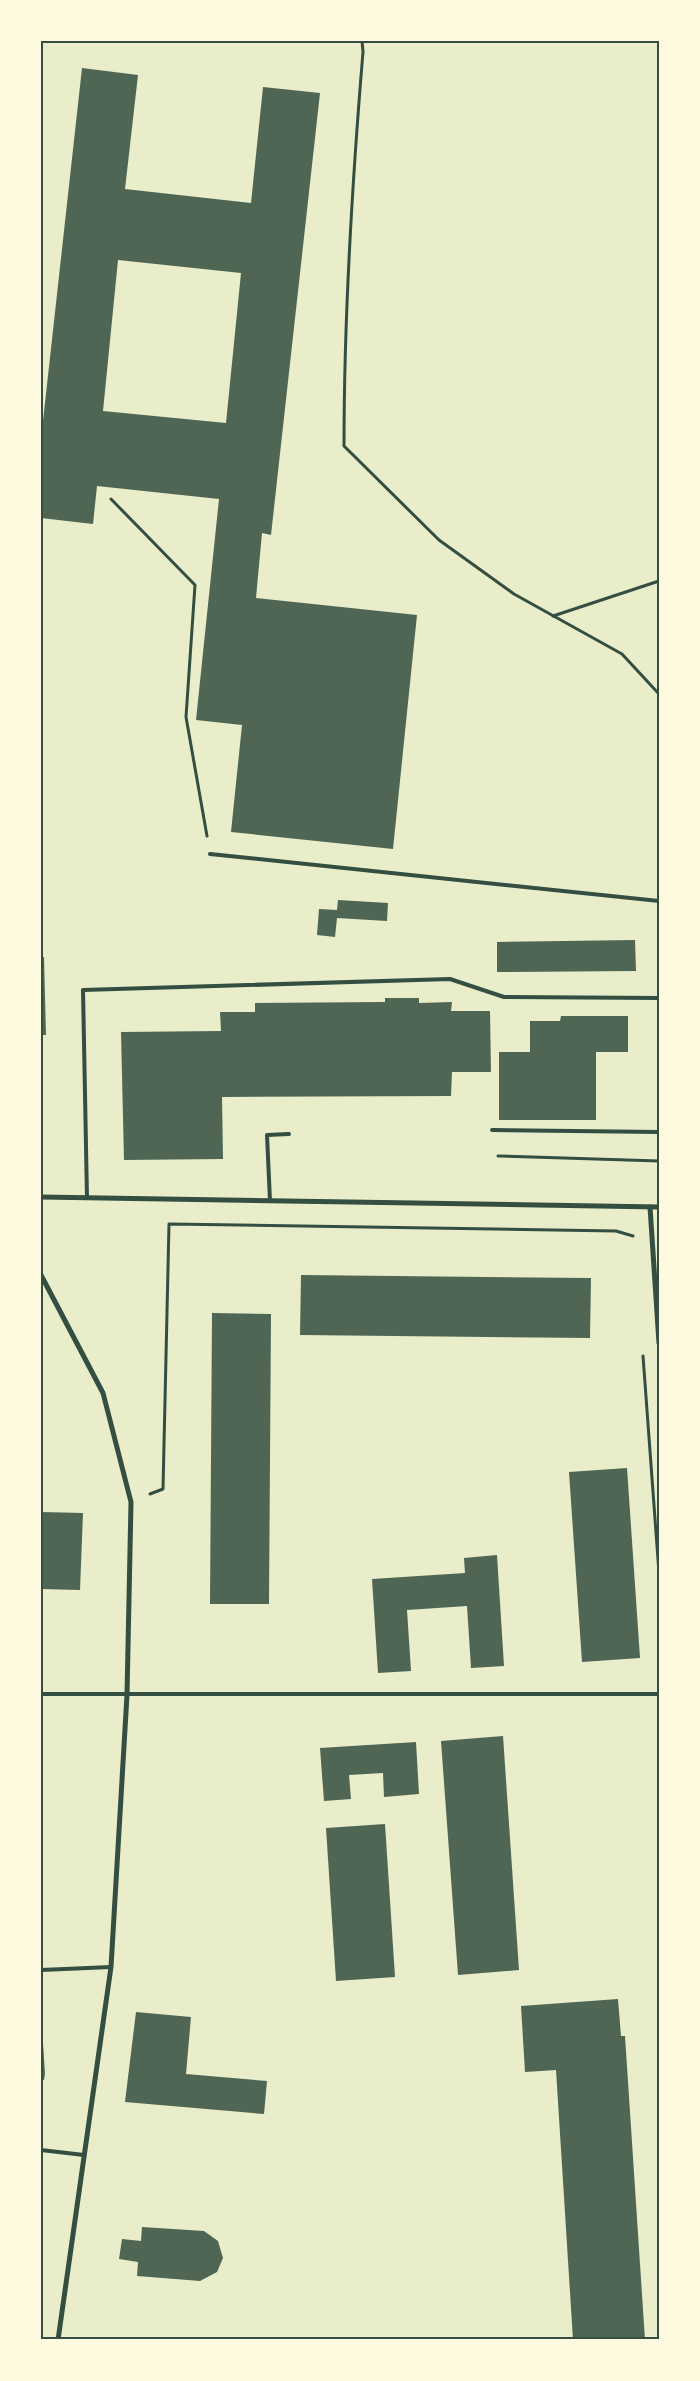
<svg xmlns="http://www.w3.org/2000/svg" width="700" height="2381" viewBox="0 0 700 2381" font-family="'Sofia Sans Condensed',sans-serif">
<style>
.building{fill:#4f6655;fill-rule:evenodd}
.lines{fill:none;stroke-linecap:round;stroke-linejoin:round}
.path{stroke:#344e41;stroke-width:3}
.service{stroke:#344e41;stroke-width:4}
.minor{stroke:#344e41;stroke-width:5}
.neatline{fill:none;stroke:#344e41;stroke-width:2}
</style>
<rect width="100%" height="100%" fill="#e9edc9"/>
<g class="building">
<path d="M82,68L138,75L125,189L251,203L263,87L320,93L271,535L262,533L256,598L417,615L393,849L231,832L242,725L196,720L219,499L97,486L93,524L41,518V439ZM118,260L241,273L226,423L103,411Z"/>
<path d="M338,900L388,903L387,921L337,918L335,937L317,935L319,909L337,910Z"/>
<path d="M635,940L636,971L497,972V942Z"/>
<path d="M41,957H44L46,1035H41Z"/>
<path d="M385,998H419V1003L452,1002L451,1011H490L491,1072H452L451,1096L222,1097L223,1159L124,1160L121,1032L221,1031L220,1012H255V1003L385,1002Z"/>
<path d="M561,1016H628V1052H596V1120H499V1052H530V1021H560Z"/>
<path d="M301,1275L591,1278L590,1338L300,1335Z"/>
<path d="M212,1313L271,1314L269,1604H210Z"/>
<path d="M627,1468L640,1658L582,1662L569,1472Z"/>
<path d="M41,1512L83,1513L80,1590L41,1589Z"/>
<path d="M497,1555L504,1666L471,1668L467,1606L407,1610L411,1671L378,1673L372,1579L465,1573L464,1558Z"/>
<path d="M503,1736L519,1970L458,1975L441,1741Z"/>
<path d="M416,1742L419,1794L384,1797L383,1773L349,1775L351,1799L324,1801L320,1748Z"/>
<path d="M385,1824L395,1977L336,1981L326,1828Z"/>
<path d="M618,1999L621,2036H625L645,2340H573L556,2070L525,2072L521,2006Z"/>
<path d="M41,2011L45,2074L44,2080H41Z"/>
<path d="M136,2012L191,2017L186,2074L267,2081L264,2114L125,2102Z"/>
<path d="M142,2227L204,2231L218,2241L223,2258L217,2272L200,2281L137,2276L138,2262L119,2259L122,2239L141,2241Z"/>
</g>
<g class="lines">
<g class="path">
<path d="M362,41L363,52C352,184 344,315 344,446L439,540L514,594L622,654L659,694"/>
<path d="M111,499L195,585L186,717L207,836"/>
<path d="M553,616L659,581"/>
<path d="M498,1156L659,1161"/>
<path d="M643,1356L659,1573"/>
<path d="M150,1494L163,1489L169,1224L616,1231L633,1236"/>
</g>
<g class="service">
<path d="M210,854L659,901"/>
<path d="M492,1130L659,1132"/>
<path d="M87,1198L83,990L450,979L504,997L659,998"/>
<path d="M270,1201L267,1135L289,1134"/>
<path d="M41,1694H659"/>
<path d="M41,1970L111,1967"/>
<path d="M41,2150L84,2155"/>
</g>
<g class="minor">
<path d="M41,1197L659,1207"/>
<path d="M650,1207L659,1343"/>
<path d="M41,1275L103,1393L131,1502L127,1695L111,1967L58,2340"/>
</g>
</g>
<rect width="700" height="2381" fill="none" stroke="#fefae0" stroke-width="85"/>
<rect x="42" y="42" width="616" height="2296" class="neatline"/>
</svg>
